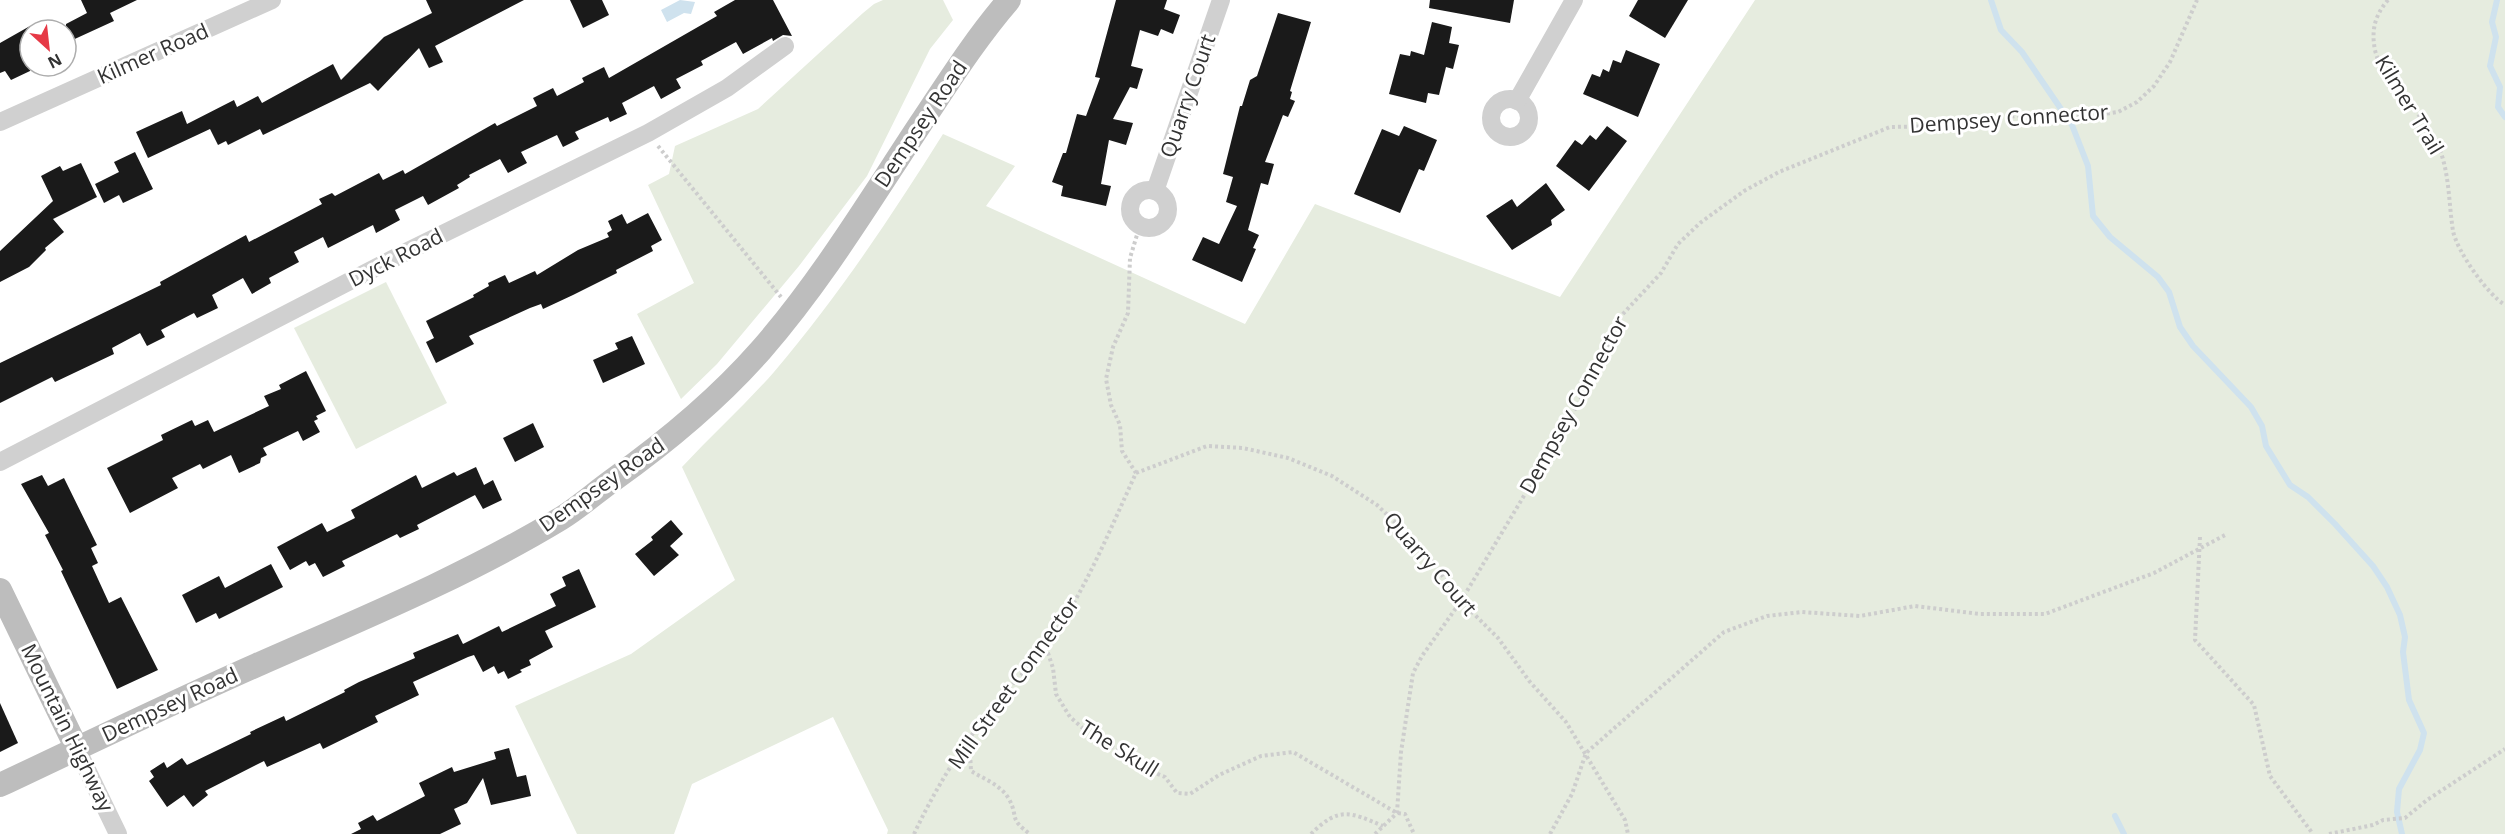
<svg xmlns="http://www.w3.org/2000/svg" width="2505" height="834" viewBox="0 0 2505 834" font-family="'Open Sans',sans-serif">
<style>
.green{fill:#e6ecdf}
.water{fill:#cfe2ee}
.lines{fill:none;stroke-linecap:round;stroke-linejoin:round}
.stream{stroke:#cfe2ee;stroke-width:6}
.building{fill:#1a1a1a}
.path{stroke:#cdcdcd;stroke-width:4;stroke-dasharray:3 3;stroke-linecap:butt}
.street{stroke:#d0d0d0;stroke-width:18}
.secondary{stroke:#bdbdbd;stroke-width:24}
.labels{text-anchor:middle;stroke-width:6;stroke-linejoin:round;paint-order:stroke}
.street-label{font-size:21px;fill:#333;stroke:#fff}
</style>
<rect width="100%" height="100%" fill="#fff"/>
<g class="green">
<path d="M883,0H943L953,20L930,49L867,176L799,266L717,364L681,399L637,314L694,283L648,185L669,174L675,146L758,109L863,13L874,4Z"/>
<path d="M1755,0H2505V834H887L888,830L833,717L692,784L674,834H577L515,706L631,654L735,580L682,467C712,435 745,405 774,372C837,298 891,217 943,134L1015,166L986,206L1245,324L1315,204L1560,297Z"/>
<path d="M386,282L447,403L356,449L294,328Z"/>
</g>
<path class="water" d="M680,0L695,2L691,14L684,13L667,22L661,10Z"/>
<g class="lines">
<g class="stream">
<path d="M1991,0L2001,30L2022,52L2072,125L2088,166L2093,216L2110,237L2158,277L2169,292L2180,327L2193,346L2251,407L2262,426L2266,446L2290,485L2308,497L2335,524L2373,566L2387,587L2400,615L2405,637L2403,652L2409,700L2424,733L2420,750L2399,789L2397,812L2402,834"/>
<path d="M2497,0L2492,22L2496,37L2490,66L2500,87L2498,107L2505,117"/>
<path d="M2115,816L2124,834"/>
</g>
</g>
<g class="building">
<path d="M81,0H137L110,13L114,21L66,43V24L87,13Z"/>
<path d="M426,0H524L435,46L443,62L429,68L419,48L378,91L370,83L263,135L260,129L228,145L226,141L218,145L210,129L148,158L136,132L182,111L187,124L234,100L237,107L258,96L262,103L333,64L341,80L384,37L432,13Z"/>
<path d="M570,0H602L609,15L583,28Z"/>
<path d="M735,0H773L792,36L783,35L773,41L772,38L743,54L736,42L701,61L703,65L676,79L681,88L661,99L654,86L622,103L627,114L610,122L608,117L575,132L579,139L563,147L557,135L521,152L527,163L508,173L500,159L469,175L470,177L457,185L459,188L428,205L423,196L395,210L400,220L376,233L373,225L328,248L323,237L294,252L299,262L269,278L271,283L252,294L243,278L212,295L218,308L197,318L194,313L161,330L165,337L147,346L140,333L112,348L114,354L55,382L52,377L0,403V363L161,285L160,282L246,235L249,242L322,204L319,199L332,193L335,196L379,173L383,180L403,170L405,174L495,123L497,126L537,106L533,98L553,88L557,96L584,82L582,78L604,67L609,78L717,16L714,12Z"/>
<path d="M1116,0H1167L1164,9L1180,15L1173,34L1161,29L1158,36L1140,30L1131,66L1143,69L1137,89L1130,87L1113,119L1133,123L1126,145L1109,140L1101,184L1111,186L1106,206L1061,196L1063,186L1052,182L1063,153H1066L1077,114L1086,116L1100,78L1095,77Z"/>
<path d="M1430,0H1514L1510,23L1429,8Z"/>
<path d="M1638,0H1688L1665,38L1629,16Z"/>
<path d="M1278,13L1311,22L1290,91L1292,92L1290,99L1295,101L1288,117L1283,115L1265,162L1274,164L1268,185L1261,183L1248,230L1259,235L1253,248L1256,249L1242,282L1192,260L1203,237L1219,244L1237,206L1226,202L1233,177L1223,174L1240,106H1242L1250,80L1257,76Z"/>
<path d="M1432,22L1452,27L1449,43L1459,45L1453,69L1446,67L1439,95L1428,93L1426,103L1389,94L1400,54L1410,56L1411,51L1424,55Z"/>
<path d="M30,26V71L11,80L5,71L0,73V43Z"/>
<path d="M1626,50L1660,64L1638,117L1583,94L1592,74L1600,77L1603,69L1609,72L1613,60L1621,63Z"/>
<path d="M1404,126L1437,140L1424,171L1419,169L1400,213L1354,194L1382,129L1399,136Z"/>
<path d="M1607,126L1627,141L1589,191L1556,166L1575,140L1582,145L1590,135L1596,140Z"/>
<path d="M135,152L153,189L123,203L119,195L104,203L95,184L119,172L114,162Z"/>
<path d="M81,163L97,197L53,219L64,232L45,248L46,250L29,267L0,282V251L53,201L41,176L60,166L63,171Z"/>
<path d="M1546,183L1565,210L1551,220L1552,225L1512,250L1486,216L1512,199L1517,207Z"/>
<path d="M648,213L662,240L651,246L653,251L616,270L617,273L573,295L543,309L541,304L530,308L469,336L474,344L436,363L426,342L434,338L426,321L474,297L473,295L489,286L488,283L505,275L509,283L535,271L537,275L578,250L609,237L607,233L612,230L608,221L622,214L627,224Z"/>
<path d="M632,336L645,364L603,383L593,360L618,349L615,343Z"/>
<path d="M306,371L326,411L316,416L318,419L314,421L320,432L303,441L298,431L263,448L267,455L261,458L260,463L239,473L231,455L203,469L200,464L172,478L178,488L130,513L107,468L163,440L161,435L192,420L195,426L208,420L214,432L269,406L264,396L281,389L279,385Z"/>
<path d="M533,423L544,447L515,462L503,438Z"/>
<path d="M476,467L484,485L493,480L502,500L483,509L475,495L417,525L419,529L400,538L397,534L342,561L345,566L323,577L315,563L309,566L306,561L290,570L277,547L322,523L327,532L355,518L351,510L416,475L422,488L454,472L457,476Z"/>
<path d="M42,475L48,486L64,478L97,545L91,548L98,563L92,566L109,603L121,597L158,670L117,689L61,571L63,570L45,535L49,533L21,484Z"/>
<path d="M671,520L683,534L670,546L679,555L654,576L635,554L653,540L651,537Z"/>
<path d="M271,564L283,587L219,619L216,613L196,623L182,595L219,576L225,588Z"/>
<path d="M579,569L596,607L545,631L553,647L529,660L531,665L520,670L522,672L508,679L504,671L498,674L494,666L483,672L474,655L468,657L413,682L419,695L375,716L378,722L323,749L320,743L267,767L264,761L205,791L208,795L193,807L184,795L167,807L149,781L154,777L150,771L164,762L167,768L182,758L187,765L251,734L250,732L284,716L286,721L345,692L344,690L359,682L415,658L413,653L458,634L463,644L499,626L502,632L556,606L550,594L566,586L562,577Z"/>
<path d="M0,703L18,743L0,752Z"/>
<path d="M509,748L517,777L526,775L531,796L491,805L483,778L467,803L454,809L461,824L440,834H351L361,829L358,823L373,815L377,821L425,796L419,783L452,767L454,772L496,759L494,752Z"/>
</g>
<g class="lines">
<g class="path">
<path d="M2388,0C2375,15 2371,30 2375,50C2383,84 2418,107 2434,137C2450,166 2448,199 2453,231C2457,251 2487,294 2505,305"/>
<path d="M658,146L781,297"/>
<path d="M1136,473L1207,446L1243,448L1288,458L1332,476L1377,505L1422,548L1461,601L1498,638L1530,682L1566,722L1625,820L1628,834"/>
<path d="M2200,537L2195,640L2254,705L2270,776L2313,834"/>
<path d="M1046,647L1053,668L1056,694L1070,717L1093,737L1124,753L1148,770L1165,777L1177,793L1190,794L1219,775L1261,756L1293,752L1397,813L1405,814L1414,834"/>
<path d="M966,743L970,752L971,771C984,779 1001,785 1009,799C1019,818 1008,818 1030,834"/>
<path d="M914,834C937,785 967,737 1003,695C1017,678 1035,663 1048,644C1085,591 1109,532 1136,473L1122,451L1120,425L1111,405L1106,379L1113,347L1128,313L1130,258L1140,225"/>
<path d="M1311,834C1339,806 1350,812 1383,826"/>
<path d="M1375,834L1397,813L1401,752L1413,673L1422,656L1461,601L1546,459L1593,378L1621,316L1661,273L1678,244L1700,223L1744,191L1779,172L1890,127L1938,126L2032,114L2084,117L2118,112L2137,102L2154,86L2170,62L2197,0"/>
<path d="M1550,834L1572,794L1586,753L1724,632L1767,616L1802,612L1860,616L1915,606L1980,614H2045L2154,573L2227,534"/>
<path d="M2329,834L2373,825L2383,820L2405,818L2427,800L2505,749"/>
</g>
<g class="street">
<circle cx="1510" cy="118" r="19"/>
<path d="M1517,101L1574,0"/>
<path d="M0,122L272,0"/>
<circle cx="1149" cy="209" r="19"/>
<path d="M1155,191L1221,0"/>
<path d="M0,462L408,251L648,133L727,88L785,46"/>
<path d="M77,749L118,834"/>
</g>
<g class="secondary">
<path d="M0,590L77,749"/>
<path d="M0,785C85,745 171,703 257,665C359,620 464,577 560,519C578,508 595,493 613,480C666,442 718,399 761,350C822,280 870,200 921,123C949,81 976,38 1009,0"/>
</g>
</g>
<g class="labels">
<g class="street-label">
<text transform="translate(153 54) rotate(-24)" y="7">Kilmer Road</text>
<text transform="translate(1188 96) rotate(-71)" y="7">Quarry Court</text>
<text transform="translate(2409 105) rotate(59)" y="7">Kilmer Trail</text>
<text transform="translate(2009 119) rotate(-4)" y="7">Dempsey Connector</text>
<text transform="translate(921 124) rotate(-56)" y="7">Dempsey Road</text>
<text transform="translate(396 258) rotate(-27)" y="7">Dyck Road</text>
<text transform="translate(1574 405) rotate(-61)" y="7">Dempsey Connector</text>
<text transform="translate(602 485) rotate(-35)" y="7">Dempsey Road</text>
<text transform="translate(1430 564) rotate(49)" y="7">Quarry Court</text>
<text transform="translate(1014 683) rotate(-54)" y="7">Mill Street Connector</text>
<text transform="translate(170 705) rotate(-25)" y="7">Dempsey Road</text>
<text transform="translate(67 728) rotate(64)" y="7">Mountain Highway</text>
<text transform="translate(1119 749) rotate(32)" y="7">The Skull</text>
</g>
</g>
<g transform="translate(48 48) rotate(153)"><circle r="28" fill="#ffffff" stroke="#adadad" stroke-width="1.5"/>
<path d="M0-4.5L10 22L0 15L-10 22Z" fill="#e63946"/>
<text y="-9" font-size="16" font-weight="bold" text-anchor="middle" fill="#333333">N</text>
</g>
</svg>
